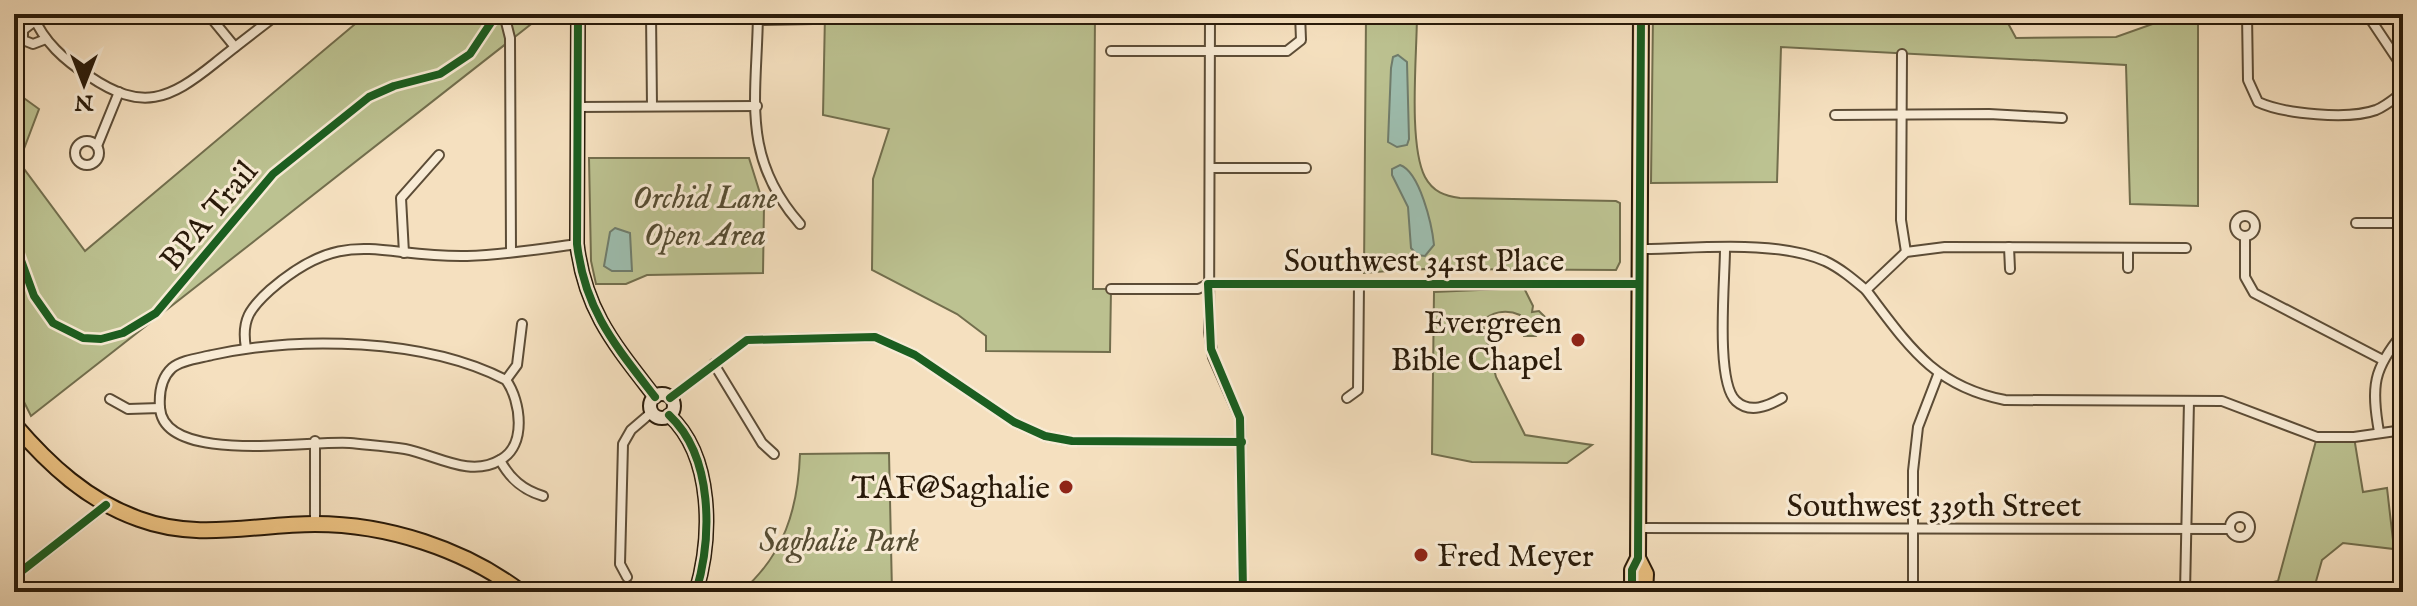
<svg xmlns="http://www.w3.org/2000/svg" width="2417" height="606" viewBox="0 0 2417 606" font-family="'IM FELL English',serif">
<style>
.green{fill:#bcc291;stroke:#726e4d;stroke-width:2}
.water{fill:#9dbdae;stroke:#6f7c6c;stroke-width:2}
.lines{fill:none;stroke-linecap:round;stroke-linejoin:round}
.street-casing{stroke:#5c4c36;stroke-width:12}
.secondary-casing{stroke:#291a09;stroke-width:16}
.primary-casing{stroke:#291a09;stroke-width:18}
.street{stroke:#f8ebd5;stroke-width:8}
.secondary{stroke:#f8ebd5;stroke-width:12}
.primary{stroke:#eac080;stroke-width:14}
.cycleway-casing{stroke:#f8ebd5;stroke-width:13}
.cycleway{stroke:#1b5e20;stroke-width:8}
.poi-dot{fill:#8f2418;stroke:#f8ebd5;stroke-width:3}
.labels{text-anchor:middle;stroke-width:6;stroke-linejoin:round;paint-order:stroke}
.park-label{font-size:32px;font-style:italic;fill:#554c32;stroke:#f8ebd5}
.street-label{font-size:32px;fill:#291a09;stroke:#f8ebd5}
.poi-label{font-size:32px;fill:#291a09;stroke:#f8ebd5;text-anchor:end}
</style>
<rect width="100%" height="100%" fill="#f5e0bf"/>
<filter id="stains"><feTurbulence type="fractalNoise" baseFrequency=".0025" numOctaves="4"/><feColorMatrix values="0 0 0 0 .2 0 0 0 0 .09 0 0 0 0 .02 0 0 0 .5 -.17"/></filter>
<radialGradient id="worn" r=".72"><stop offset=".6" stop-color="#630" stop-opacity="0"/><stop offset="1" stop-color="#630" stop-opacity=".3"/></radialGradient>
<g class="green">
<path d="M367,14H544L31,416L14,382V91L39,109L19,162L85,251Z"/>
<path d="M825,14H1095L1093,289H1111L1110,352L986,351V336L957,314L872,270L873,179L889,129L823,115Z"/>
<path d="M1366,14H1417C1417,54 1408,144 1425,177C1433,192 1445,196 1460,198L1616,201L1620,203V262L1616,270L1414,269L1364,273Z"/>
<path d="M1653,14H2003L2016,38L2116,37L2161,21L2162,14H2198V206L2130,204L2126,65L1781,47L1777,182L1651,183Z"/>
<path d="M589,158H749L764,206L763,273L647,275L626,284H596L591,261Z"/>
<path d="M1524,288L1533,306L1532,312L1539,311L1546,318L1536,336H1524L1520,315C1505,308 1491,313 1482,321L1496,377L1525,435L1592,445L1567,463L1472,462L1432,454L1434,292Z"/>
<path d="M2317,437H2354L2363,492L2387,488L2394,549L2343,543L2322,560L2313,592H2229L2278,581Z"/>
<path d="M889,453L892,592H741C784,555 798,509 800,454Z"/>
</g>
<g class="water">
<path d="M1398,55L1407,62L1409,139L1407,145L1397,147L1388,142L1391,68L1393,57Z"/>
<path d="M1400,165C1420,172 1432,225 1434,245L1425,256L1417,255L1411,248L1408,207L1392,175V169Z"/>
<path d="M615,228L630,233L632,271H612L604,266L610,232Z"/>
</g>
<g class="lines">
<g class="street-casing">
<g id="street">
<path d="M32,14C44,42 64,60 89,76C142,112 169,100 215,63C236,46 257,30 278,14"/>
<path d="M208,14L235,47"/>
<path d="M504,14L510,38L511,252"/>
<path d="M651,14L652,106"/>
<path d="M758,14C757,97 740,156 800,224"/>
<path d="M1210,14L1209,332L1213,357L1240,418L1243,592"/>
<path d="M2247,14L2248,80L2258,102C2284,114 2349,120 2376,110C2386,106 2395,98 2403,92"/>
<path d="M2367,14L2403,68"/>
<path d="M758,20L813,19"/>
<path d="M35,21L23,30V40L33,44L46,39"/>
<path d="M1111,51H1287L1301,40L1300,14"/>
<path d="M1902,54L1901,220L1906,252"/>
<path d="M577,107L757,106"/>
<path d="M1835,115L1989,114L2062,118"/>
<circle cx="87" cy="153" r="12"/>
<path d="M97,146L119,92"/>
<path d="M1211,168H1306"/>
<circle cx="2245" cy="226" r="10"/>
<path d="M2356,223H2403"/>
<path d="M2245,236V277L2254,293L2381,359"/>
<path d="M2009,247L2010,269"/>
<path d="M1639,249C1694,249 1775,239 1825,261C1840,268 1853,279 1866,290L1906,252L1945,247L2186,248"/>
<path d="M1725,249C1725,280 1715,382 1736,401C1750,414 1768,406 1782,398"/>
<path d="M404,253L401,198L439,155"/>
<path d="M2128,268V248"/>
<path d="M1111,289H1198L1208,284H1639"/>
<path d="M1866,290C1908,345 1933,386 2005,400L2222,401L2317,437H2354L2403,430"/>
<path d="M246,348C241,320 250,308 270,290C346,224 378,258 467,256C504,255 541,249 577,244"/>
<path d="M714,364L762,443L774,454"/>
<path d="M506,380L517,365L522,324"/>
<path d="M670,398L747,340L875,337L915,355L1014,422L1045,436L1072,441L1242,442"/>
<path d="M1347,398L1358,390L1359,284"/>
<path d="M110,399L128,409L160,408C164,465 308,440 350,443C369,445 387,446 405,449C436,455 470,478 500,460C510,479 523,490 543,496"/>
<path d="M160,408C159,394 161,378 172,368C181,360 200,358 212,355C299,336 425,338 506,380C521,401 527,446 500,460"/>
<path d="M2379,432C2371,386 2373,369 2403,333"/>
<circle cx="2240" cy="527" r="10"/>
<path d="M315,524V441"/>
<path d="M1638,528L2230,529"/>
<path d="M14,577L106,505"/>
<path d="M627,577L620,564L623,444L631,430L652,412"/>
<path d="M1913,592V471L1918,427L1938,375"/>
<path d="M2185,592L2189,401"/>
<path d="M2358,592L2365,589L2373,592"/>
</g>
</g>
<g class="secondary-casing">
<g id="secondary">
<path d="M578,14L577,244C585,311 615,345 655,397"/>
<circle cx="662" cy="406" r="12"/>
<path d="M669,415C714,457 712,538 696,592"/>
</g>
</g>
<g class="primary-casing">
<g id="primary">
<path d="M14,424C49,465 88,501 139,519C198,541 255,524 315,524C387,524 464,549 521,592"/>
<path d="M1638,558L1646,574L1645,592"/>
<path d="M1632,592V570L1638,558L1641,14"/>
</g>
</g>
<use href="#street" class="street"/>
<use href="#secondary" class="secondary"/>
<use href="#primary" class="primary"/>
<g class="cycleway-casing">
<g id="cycleway">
<path d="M578,14L577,244C585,311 615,345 655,397"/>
<path d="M14,241L34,296L53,323L83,338L101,339L123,333L156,313L273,174L369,97L394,86L440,74L470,54L492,21L504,14"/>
<path d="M670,398L747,340L875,337L915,355L1014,422L1045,436L1072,441L1242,442"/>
<path d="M669,415C714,457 712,538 696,592"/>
<path d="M14,577L106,505"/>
<path d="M1243,592L1240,418L1211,349L1208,284H1639"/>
<path d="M1632,592V570L1638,558L1641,14"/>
</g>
</g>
<use href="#cycleway" class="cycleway"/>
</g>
<g class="poi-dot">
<circle cx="1578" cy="340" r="8"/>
<circle cx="1066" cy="487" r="8"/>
<circle cx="1421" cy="555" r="8"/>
</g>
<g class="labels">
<g class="park-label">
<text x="705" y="208">Orchid Lane<tspan x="705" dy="37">Open Area</tspan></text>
<text x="839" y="551">Saghalie Park</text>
</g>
<g class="street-label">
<text transform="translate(208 215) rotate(-50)" y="11">BPA Trail</text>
<text x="1424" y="271">Southwest 341st Place</text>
<text x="1934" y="516">Southwest 339th Street</text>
</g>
<g class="poi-label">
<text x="1562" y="333">Evergreen<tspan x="1562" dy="37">Bible Chapel</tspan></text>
<text x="1050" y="498">TAF@Saghalie</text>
<text x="1437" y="566" text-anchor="start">Fred Meyer</text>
</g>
</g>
<rect width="2417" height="606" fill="none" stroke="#f5e0bf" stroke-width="48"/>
<rect x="16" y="16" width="2385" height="574" fill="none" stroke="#291a09" stroke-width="4"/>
<rect x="24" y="24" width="2369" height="558" fill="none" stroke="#291a09" stroke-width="2"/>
<g transform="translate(84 84) rotate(180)" stroke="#f8ebd5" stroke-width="6" paint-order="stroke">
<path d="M0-6L14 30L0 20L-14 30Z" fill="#291a09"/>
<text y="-12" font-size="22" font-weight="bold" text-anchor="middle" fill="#291a09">N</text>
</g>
<rect width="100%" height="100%" filter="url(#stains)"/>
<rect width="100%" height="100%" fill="url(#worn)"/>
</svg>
